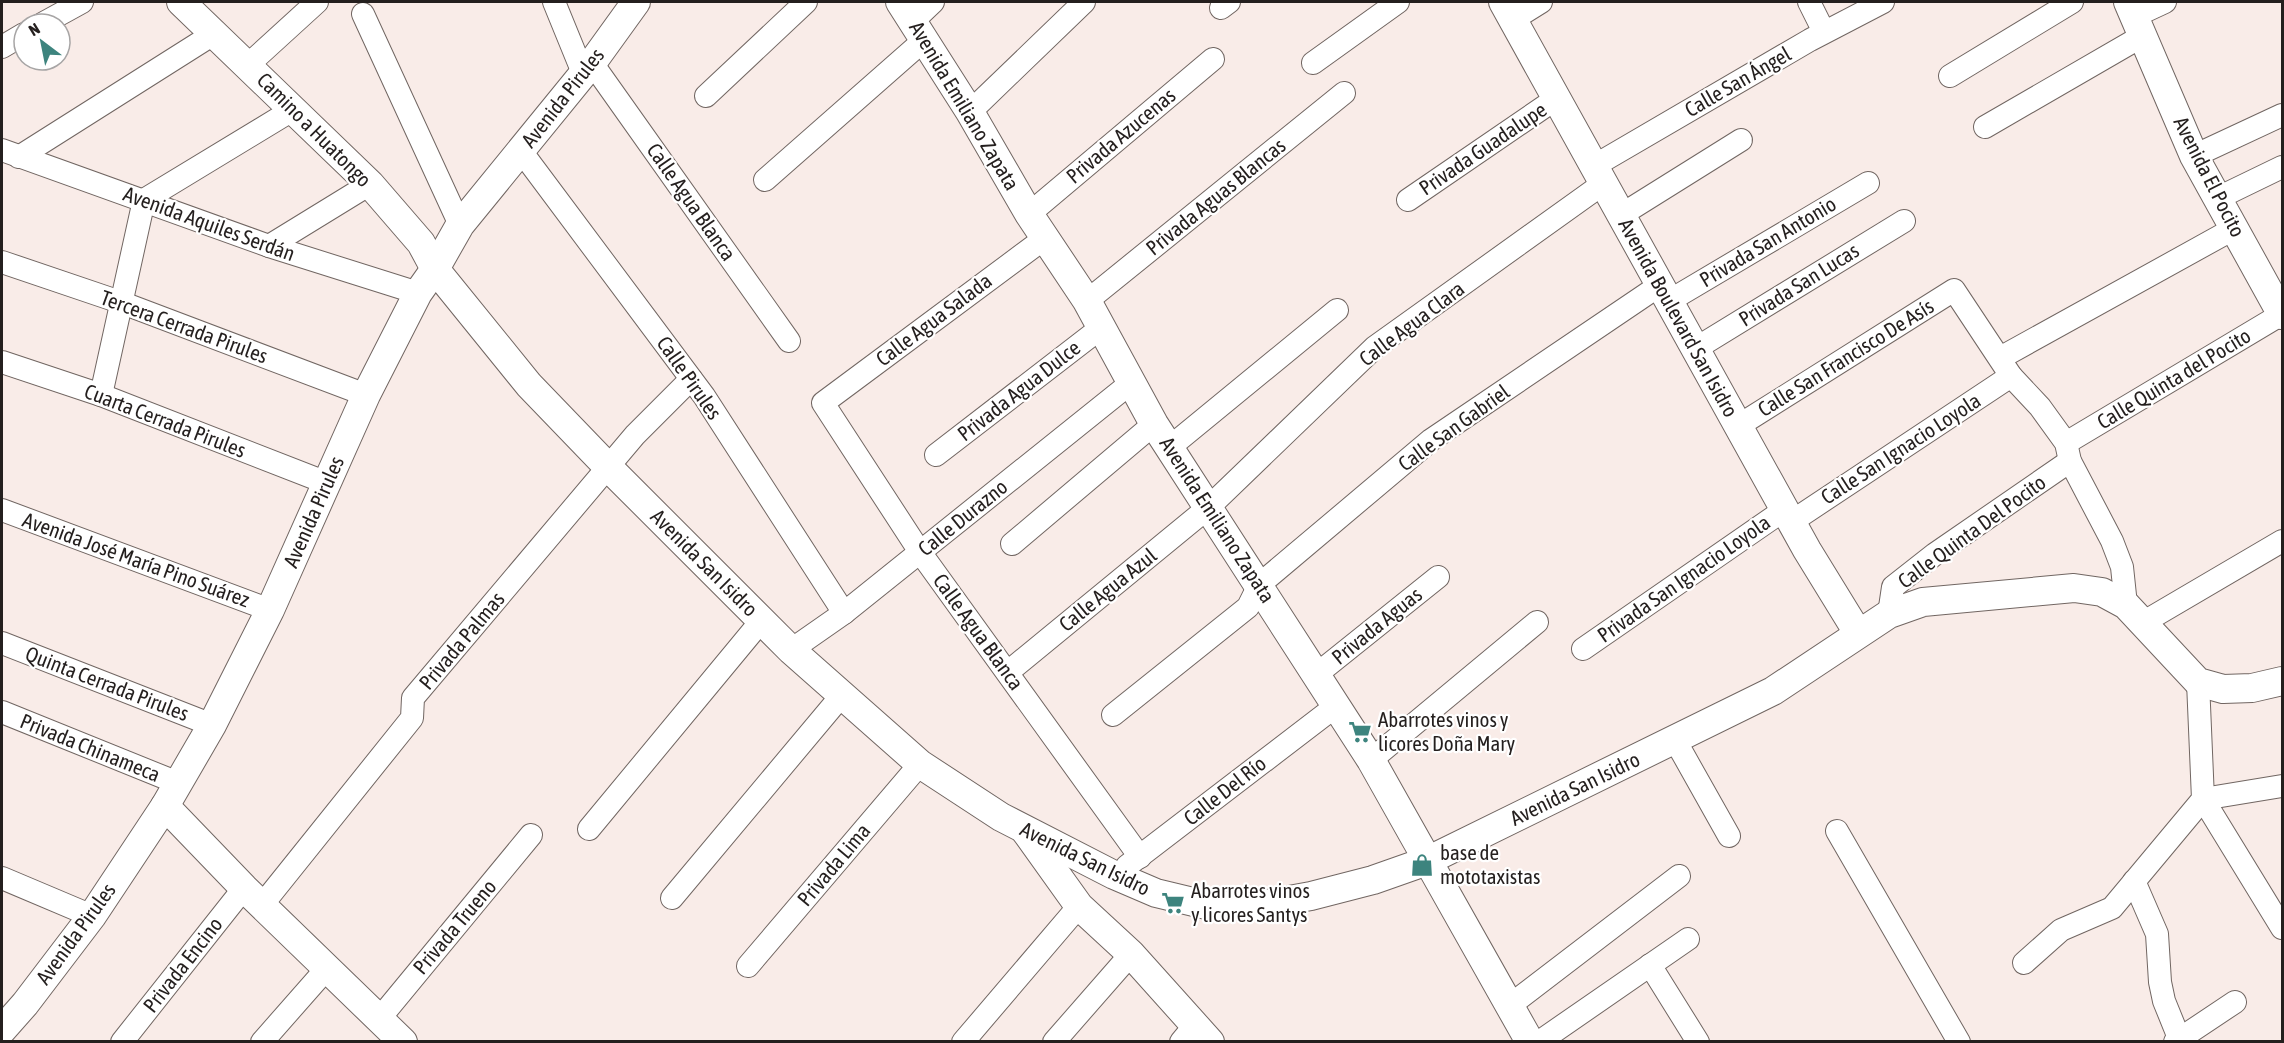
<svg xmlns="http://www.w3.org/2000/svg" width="2284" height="1043" viewBox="0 0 2284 1043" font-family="'Asap Condensed',sans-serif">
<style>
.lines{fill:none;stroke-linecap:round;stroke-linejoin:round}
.minor-casing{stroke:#716662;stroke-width:24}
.major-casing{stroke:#716662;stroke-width:30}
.minor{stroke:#fff;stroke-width:22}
.major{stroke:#fff;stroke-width:28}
.labels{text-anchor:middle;stroke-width:4.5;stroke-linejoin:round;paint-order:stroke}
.street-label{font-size:21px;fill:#241f1e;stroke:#fff}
.poi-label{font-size:21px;fill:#241f1e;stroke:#fff;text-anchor:start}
</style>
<rect width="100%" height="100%" fill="#f9ece8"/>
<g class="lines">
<g class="minor-casing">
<g id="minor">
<path d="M554,2L583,73"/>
<path d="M1809,2L1824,32"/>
<path d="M1221,8L1229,2"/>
<path d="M363,14L460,225"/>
<path d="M2135,16L2165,2"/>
<path d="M1512,20L1541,2"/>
<path d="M912,22L933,2"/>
<path d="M42,24L82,2"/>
<path d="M2,47L24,34"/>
<path d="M592,63L789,341"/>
<path d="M1313,63L1398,2"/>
<path d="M249,64L317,2"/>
<path d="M1950,76L2072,2"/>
<path d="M706,96L806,2"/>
<path d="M970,112L1084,2"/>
<path d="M1985,127L2144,35"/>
<path d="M2,150L269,246L418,293"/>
<path d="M521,151L704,396L844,613"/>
<path d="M2194,156L2282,115"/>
<path d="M19,157L215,33"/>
<path d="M1594,166L1810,40L1883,2"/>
<path d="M765,180L923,41"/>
<path d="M2218,198L2282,167"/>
<path d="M144,200L294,109"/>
<path d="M1408,200L1557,98"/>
<path d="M1029,214L1213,59"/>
<path d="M1621,215L1741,140"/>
<path d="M1045,238L823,403L920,552L1140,857"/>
<path d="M269,246L370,184"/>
<path d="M2,262L120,302L366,395"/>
<path d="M1087,301L1344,93"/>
<path d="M1669,301L1868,183"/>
<path d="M1695,349L1904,221"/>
<path d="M2000,358L2235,228"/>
<path d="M2,362L101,395L327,483"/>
<path d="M101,395L144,200"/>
<path d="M1738,426L1954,290L2011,376L2040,407L2066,443L2070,461L2112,541L2122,567L2126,605"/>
<path d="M2066,443L2282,314"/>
<path d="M1170,447L1337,310"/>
<path d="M936,455L1102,327"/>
<path d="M2,510L270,610"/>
<path d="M1791,522L2011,376"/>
<path d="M1012,544L1154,424"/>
<path d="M1889,614L1893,587L1935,554L2070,461"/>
<path d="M2144,622L2282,541"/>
<path d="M2,643L212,725"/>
<path d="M1583,649L1784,510"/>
<path d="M791,650L844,613L1132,382"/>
<path d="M1008,672L1209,507L1375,347L1604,183"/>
<path d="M1317,674L1438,577"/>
<path d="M2,712L178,783"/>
<path d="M1113,715L1248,607L1259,585L1431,440L1660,285"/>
<path d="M1675,740L1729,836"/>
<path d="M1371,760L1537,622"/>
<path d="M2203,799L2282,928"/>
<path d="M2203,799L2282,786"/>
<path d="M589,829L762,620"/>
<path d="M1837,831L1959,1042"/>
<path d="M1127,866L1336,706"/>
<path d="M2,878L92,916"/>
<path d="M2134,881L2157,934L2160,982L2164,1001L2179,1038"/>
<path d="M672,898L842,695"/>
<path d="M262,905L412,718L413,698L635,435L691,379"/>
<path d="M2024,963L2061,930L2112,908L2203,799L2198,682"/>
<path d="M1650,965L1698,1042"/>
<path d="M748,966L920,764"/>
<path d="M1509,1006L1679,876"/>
<path d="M380,1018L531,835"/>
<path d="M122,1042L244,888"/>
<path d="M262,1042L328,967"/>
<path d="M963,1042L1079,906"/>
<path d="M1054,1042L1131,954"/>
<path d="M1181,1042L1195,1025"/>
<path d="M1539,1042L1688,939"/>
<path d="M2175,1042L2235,1002"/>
</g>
</g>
<g class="major-casing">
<g id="major">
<path d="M181,2L370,184L421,243L435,269L529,385L608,467L791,650L920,764L1001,817L1114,875L1156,893L1210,906L1261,905L1311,896L1373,880L1427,861L1773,691L1889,614L1923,602L2074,588L2102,592L2126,605L2198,682L2223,689L2252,688L2282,681"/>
<path d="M900,2L970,112L1029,214L1087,301L1154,424L1371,760L1530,1042"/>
<path d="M1503,2L1807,550L1858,633"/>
<path d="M2128,2L2194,156L2282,315"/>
<path d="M165,806L244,888L403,1042"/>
<path d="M1026,832L1079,906L1131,954L1210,1042"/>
<path d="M2,1030L25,1004L92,916L165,806L212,725L270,610L366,395L418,293L435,269L460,225L592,63L636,2"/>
</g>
</g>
<use href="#minor" class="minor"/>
<use href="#major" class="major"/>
</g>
<defs>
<g id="supermarket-bare" transform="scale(1.8)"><path d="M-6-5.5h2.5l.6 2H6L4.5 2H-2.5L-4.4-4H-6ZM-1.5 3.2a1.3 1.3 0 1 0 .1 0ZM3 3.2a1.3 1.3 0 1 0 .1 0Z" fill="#3d847e" stroke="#fff" stroke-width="2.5" paint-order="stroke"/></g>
<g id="shop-bare" transform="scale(1.8)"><path d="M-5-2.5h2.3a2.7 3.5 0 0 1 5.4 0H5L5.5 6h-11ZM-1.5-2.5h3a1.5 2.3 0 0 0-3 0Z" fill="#3d847e" stroke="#fff" stroke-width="2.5" paint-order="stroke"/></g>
</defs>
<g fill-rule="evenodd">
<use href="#supermarket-bare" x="1360" y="732"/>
<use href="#shop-bare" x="1422" y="865"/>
<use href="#supermarket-bare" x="1173" y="903"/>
</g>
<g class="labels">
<g class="street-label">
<text transform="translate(1738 82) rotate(-30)" y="7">Calle San Ángel</text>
<text transform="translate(563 98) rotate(-52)" y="7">Avenida Pirules</text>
<text transform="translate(964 106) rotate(59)" y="7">Avenida Emiliano Zapata</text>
<text transform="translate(314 130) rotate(45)" y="7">Camino a Huatongo</text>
<text transform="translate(1121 136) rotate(-40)" y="7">Privada Azucenas</text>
<text transform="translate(1483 149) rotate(-34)" y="7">Privada Guadalupe</text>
<text transform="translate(2209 177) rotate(63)" y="7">Avenida El Pocito</text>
<text transform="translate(1216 197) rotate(-39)" y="7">Privada Aguas Blancas</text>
<text transform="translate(691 202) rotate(55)" y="7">Calle Agua Blanca</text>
<text transform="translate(209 224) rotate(20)" y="7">Avenida Aquiles Serdán</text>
<text transform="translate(1768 242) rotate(-31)" y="7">Privada San Antonio</text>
<text transform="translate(1799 285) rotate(-32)" y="7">Privada San Lucas</text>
<text transform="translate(1678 318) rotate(61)" y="7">Avenida Boulevard San Isidro</text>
<text transform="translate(934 320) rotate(-37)" y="7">Calle Agua Salada</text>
<text transform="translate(1412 324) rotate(-37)" y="7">Calle Agua Clara</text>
<text transform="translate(184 327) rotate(20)" y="7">Tercera Cerrada Pirules</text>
<text transform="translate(1846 358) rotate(-32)" y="7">Calle San Francisco De Asís</text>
<text transform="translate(689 378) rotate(55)" y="7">Calle Pirules</text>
<text transform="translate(2174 379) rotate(-31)" y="7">Calle Quinta del Pocito</text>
<text transform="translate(1019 391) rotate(-38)" y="7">Privada Agua Dulce</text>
<text transform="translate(165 421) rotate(21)" y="7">Cuarta Cerrada Pirules</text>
<text transform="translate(1454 428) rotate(-36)" y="7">Calle San Gabriel</text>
<text transform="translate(1901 449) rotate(-33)" y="7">Calle San Ignacio Loyola</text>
<text transform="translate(314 512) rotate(-66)" y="7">Avenida Pirules</text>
<text transform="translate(963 518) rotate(-39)" y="7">Calle Durazno</text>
<text transform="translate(1217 520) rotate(57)" y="7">Avenida Emiliano Zapata</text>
<text transform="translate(1972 532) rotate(-36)" y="7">Calle Quinta Del Pocito</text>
<text transform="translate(136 560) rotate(20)" y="7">Avenida José María Pino Suárez</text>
<text transform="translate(704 563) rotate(45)" y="7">Avenida San Isidro</text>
<text transform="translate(1684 579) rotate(-35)" y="7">Privada San Ignacio Loyola</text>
<text transform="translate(1108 590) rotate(-39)" y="7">Calle Agua Azul</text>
<text transform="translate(1377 626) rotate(-39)" y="7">Privada Aguas</text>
<text transform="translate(978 632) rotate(54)" y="7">Calle Agua Blanca</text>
<text transform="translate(462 641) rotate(-50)" y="7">Privada Palmas</text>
<text transform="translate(107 684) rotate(21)" y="7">Quinta Cerrada Pirules</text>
<text transform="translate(90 748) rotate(22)" y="7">Privada Chinameca</text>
<text transform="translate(1575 789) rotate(-26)" y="7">Avenida San Isidro</text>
<text transform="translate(1225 791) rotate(-38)" y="7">Calle Del Río</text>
<text transform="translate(1085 859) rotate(26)" y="7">Avenida San Isidro</text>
<text transform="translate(834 865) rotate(-50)" y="7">Privada Lima</text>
<text transform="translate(455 927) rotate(-50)" y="7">Privada Trueno</text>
<text transform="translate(76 934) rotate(-54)" y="7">Avenida Pirules</text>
<text transform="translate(183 965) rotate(-52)" y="7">Privada Encino</text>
</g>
<g class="poi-label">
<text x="1378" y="727">Abarrotes vinos y<tspan x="1378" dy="24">licores Doña Mary</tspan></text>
<text x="1440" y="860">base de<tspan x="1440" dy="24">mototaxistas</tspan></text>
<text x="1191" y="898">Abarrotes vinos<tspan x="1191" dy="24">y licores Santys</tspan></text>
</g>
</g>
<rect width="2284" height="1043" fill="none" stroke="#241f1e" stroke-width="6"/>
<g transform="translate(42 42) rotate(328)"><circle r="28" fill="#ffffff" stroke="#a7a5a5" stroke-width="1.5"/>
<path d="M0-4.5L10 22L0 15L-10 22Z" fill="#3d847e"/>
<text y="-9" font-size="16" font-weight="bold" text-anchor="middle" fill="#241f1e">N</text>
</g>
</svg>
